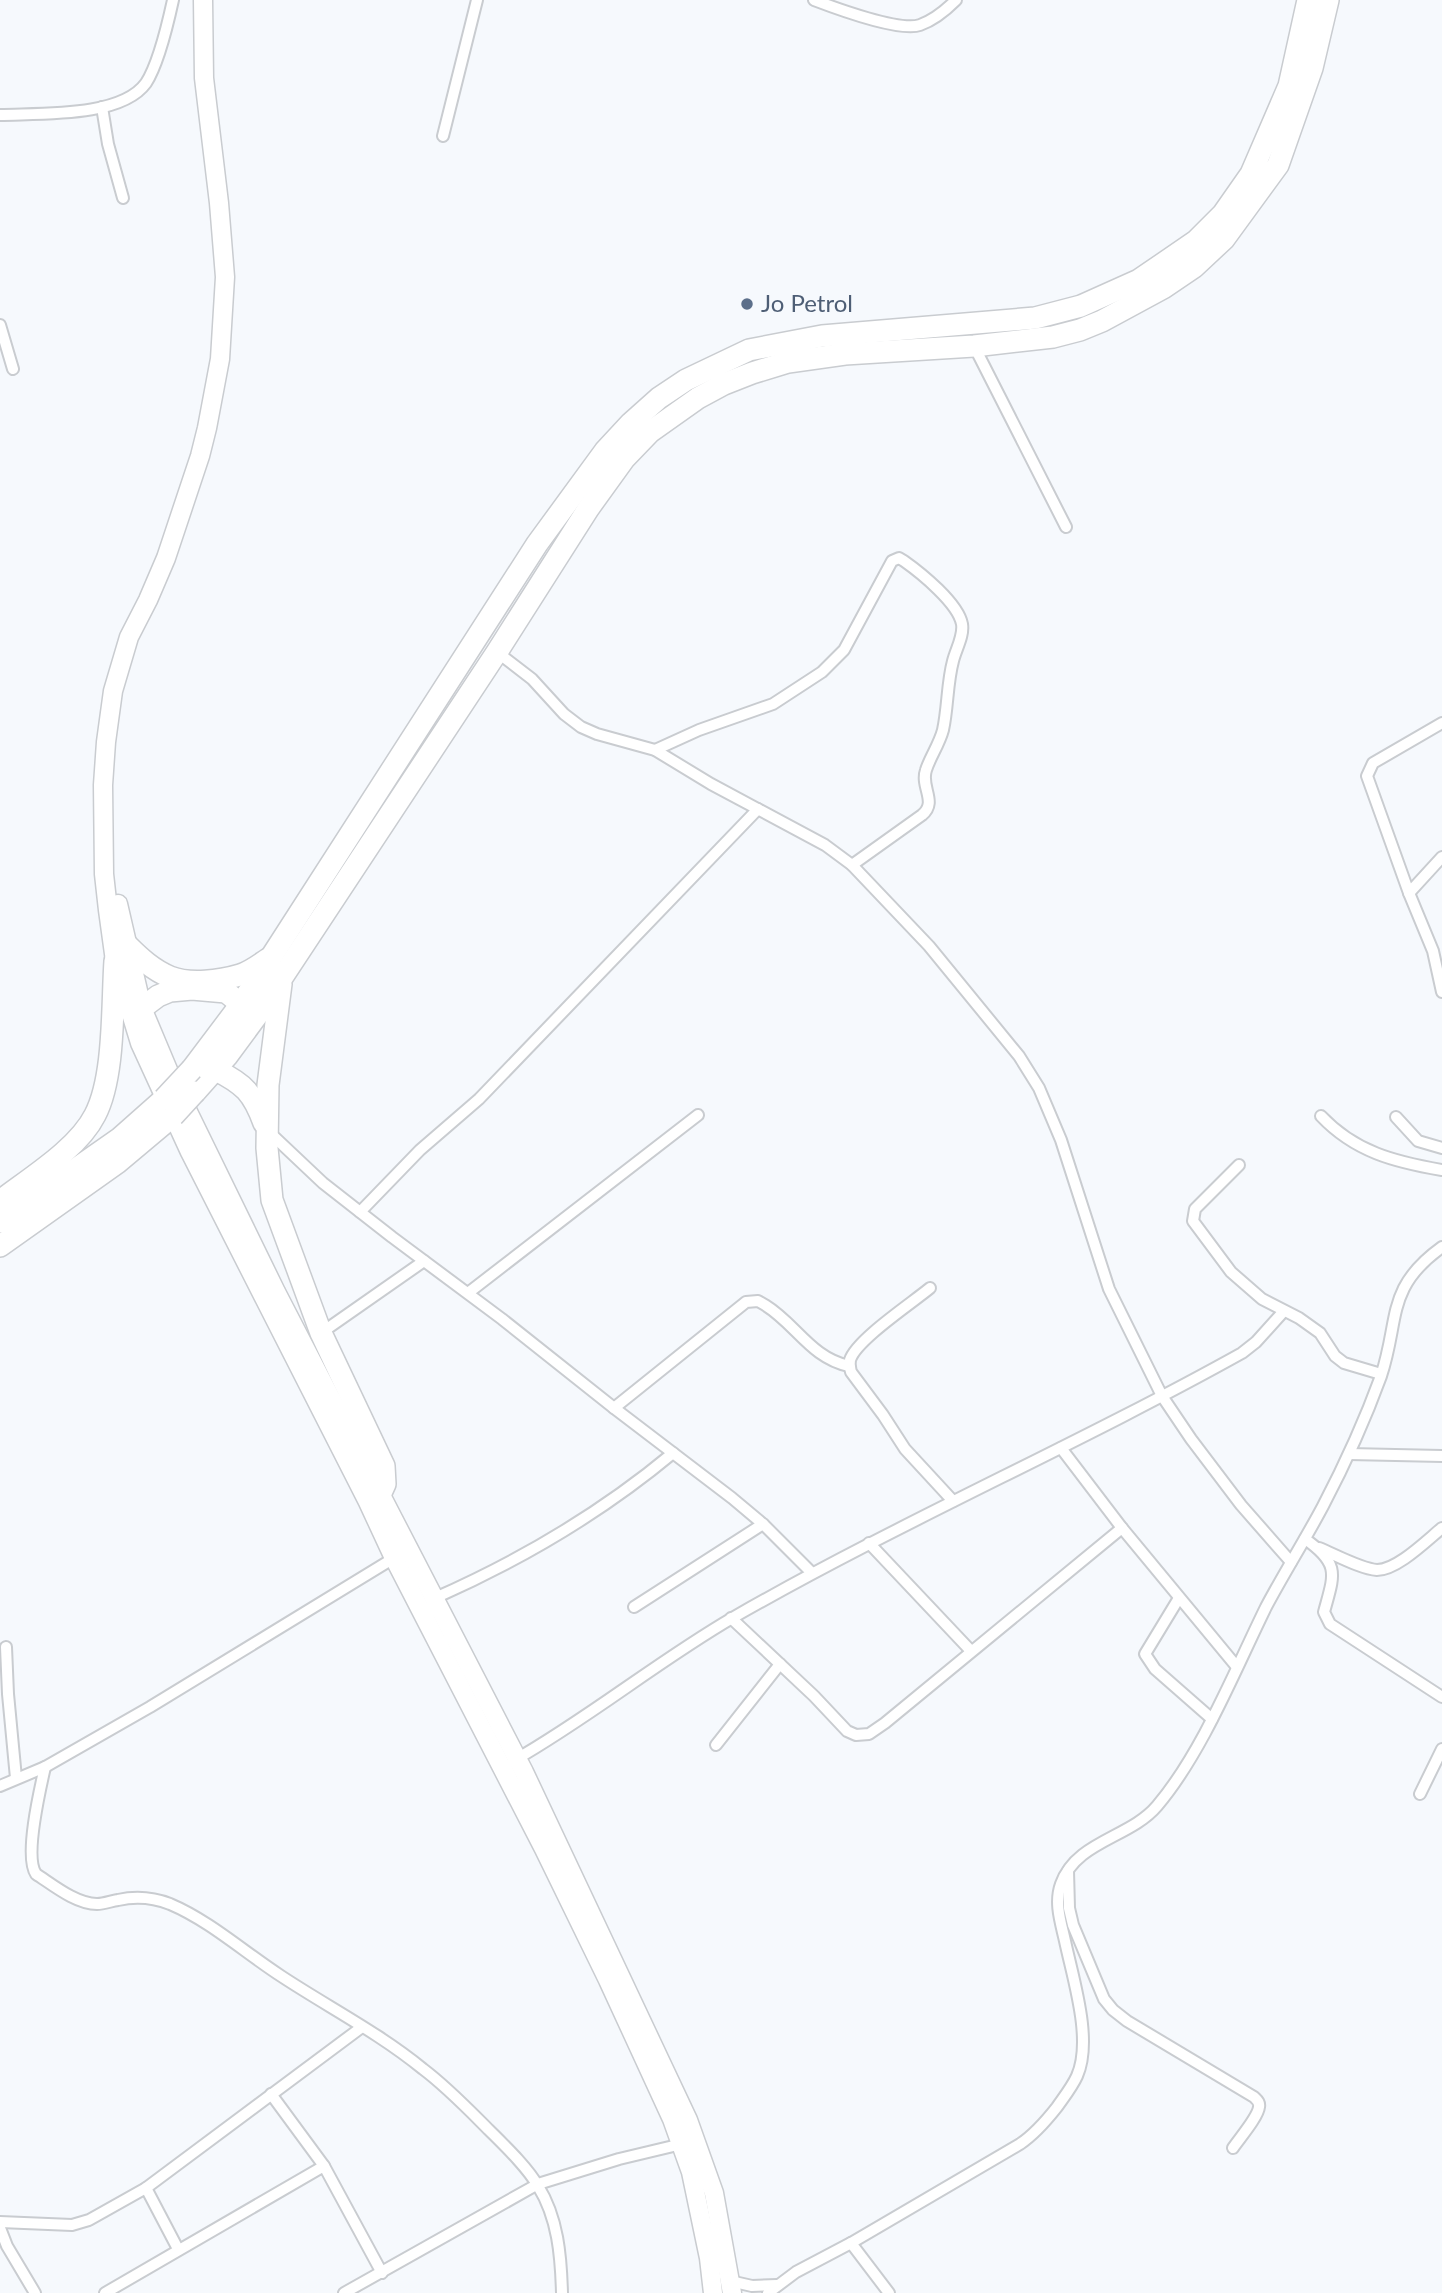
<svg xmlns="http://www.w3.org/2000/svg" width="1442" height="2293" viewBox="0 0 1442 2293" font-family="Lato,sans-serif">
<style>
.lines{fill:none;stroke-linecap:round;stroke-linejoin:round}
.street-casing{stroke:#c9ccd0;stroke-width:14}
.primary-casing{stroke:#c9ccd0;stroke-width:21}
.highway-casing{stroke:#c9ccd0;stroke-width:24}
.street{stroke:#fff;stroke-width:10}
.primary{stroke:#fff;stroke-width:18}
.highway{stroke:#fff;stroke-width:21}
.highway-bridge-casing{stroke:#c9ccd0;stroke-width:24;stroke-linecap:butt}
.highway-bridge{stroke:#fff;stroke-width:21}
.service-dot{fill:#5c6f8a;stroke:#f6f9fd;stroke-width:2.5}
.labels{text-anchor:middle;stroke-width:7;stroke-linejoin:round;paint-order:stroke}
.service-label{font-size:24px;fill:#4e5e75;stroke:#f6f9fd;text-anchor:start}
</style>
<rect width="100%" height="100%" fill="#f6f9fd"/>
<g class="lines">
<g class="street-casing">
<g id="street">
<path d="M814,0C835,8 900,32 920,25C934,20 946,10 956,0"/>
<path d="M102,107L108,144L123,198"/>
<path d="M0,115C38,113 121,118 146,83C159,63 168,23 173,0"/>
<path d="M443,136L477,0"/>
<path d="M0,325L13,369"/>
<path d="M974,346L1066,527"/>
<path d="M497,652L532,679L564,714L581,727L597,734L655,750L711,784L825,845L852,865L929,946L1019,1056L1039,1088L1061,1140L1109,1289L1162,1396L1191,1439L1241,1505L1291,1562"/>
<path d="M1442,723L1373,763L1367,776L1409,893L1433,951L1442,992"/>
<path d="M655,750L699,730L773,704L822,672L844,650L892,561L899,558L904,561C921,573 958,603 962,624C964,636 956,649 953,661C947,683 948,707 943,730C939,745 930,757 926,770C920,787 938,802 922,815L852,865"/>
<path d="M1409,893L1442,857"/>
<path d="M1321,1116C1355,1152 1395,1162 1442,1170"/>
<path d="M1396,1117L1418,1141L1442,1148"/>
<path d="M269,1132L323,1183L392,1237L502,1319L614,1408L732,1498L763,1524L812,1573"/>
<path d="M1239,1165L1195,1209L1193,1221L1231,1272L1262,1299L1299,1318L1320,1333L1335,1356L1344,1363L1381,1374"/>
<path d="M360,1212L420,1150L479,1099L758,809"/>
<path d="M930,1288C912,1303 856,1340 850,1360C849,1365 850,1367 851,1372L883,1415L905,1449L953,1501"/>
<path d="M468,1293L698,1115"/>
<path d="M321,1333L424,1261"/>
<path d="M614,1408L746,1302L758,1301L765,1305C796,1324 811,1358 849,1366"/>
<path d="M1061,1448L1122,1528L1237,1667"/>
<path d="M1349,1454L1442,1456"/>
<path d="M1305,1539C1341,1564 1334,1575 1324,1612L1330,1624L1442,1697"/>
<path d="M869,1543L971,1651"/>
<path d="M1319,1548C1334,1554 1361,1569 1377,1570C1397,1570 1426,1541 1442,1528"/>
<path d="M435,1598C521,1560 601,1513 673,1453"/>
<path d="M1179,1598L1145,1654L1155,1669L1212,1719"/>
<path d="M634,1607L763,1524"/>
<path d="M731,1618L814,1696L847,1731L856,1735L869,1734L885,1723L1122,1528"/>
<path d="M6,1647L8,1694L16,1778"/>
<path d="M716,1745L780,1664"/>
<path d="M513,1761C589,1718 658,1661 734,1617C900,1522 1075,1446 1242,1353L1256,1342L1284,1311"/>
<path d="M45,1767C40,1789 24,1857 36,1874C53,1885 76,1904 97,1904C104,1904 111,1901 118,1900C136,1896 152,1897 170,1904C210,1921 244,1952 281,1976C328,2007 379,2033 423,2069C447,2087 468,2109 489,2130C505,2146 527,2167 538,2186C558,2218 561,2256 562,2293"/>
<path d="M0,1786L45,1767L150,1707L394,1558"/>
<path d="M1420,1794L1442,1749"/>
<path d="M1068,1871L1069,1908L1073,1925L1104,1999L1113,2010L1127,2021L1254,2097C1257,2100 1260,2102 1259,2107C1258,2117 1239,2139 1233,2148"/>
<path d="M271,2094L324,2166"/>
<path d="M146,2188L178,2249"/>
<path d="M0,2222L72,2225L89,2220L146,2188L362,2027"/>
<path d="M0,2228L7,2246L35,2293"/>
<path d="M851,2243L889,2293"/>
<path d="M730,2281L752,2286L777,2285"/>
<path d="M105,2293L324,2166L382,2273"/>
<path d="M344,2293L538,2184L619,2159L686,2143"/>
<path d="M768,2293L796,2272L851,2243L1020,2144C1035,2134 1046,2121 1057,2107C1064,2097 1072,2087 1077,2076C1093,2040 1073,1979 1065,1941C1061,1923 1054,1903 1061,1884C1076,1841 1130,1838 1157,1806C1202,1753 1235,1670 1266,1607C1284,1573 1305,1540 1323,1506C1345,1464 1365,1420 1381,1376C1400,1319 1385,1288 1442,1247"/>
</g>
</g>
<g class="primary-casing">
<g id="primary">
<path d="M203,0L204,78L219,203L225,277L220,359L207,428L200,456L166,558L148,600L129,637L113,691L106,742L103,785L104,874L108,910L115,961L140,1043L190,1152L368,1502L394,1558L544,1849L608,1980L672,2119L691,2172L709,2258L713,2293"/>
<path d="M118,904L142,1008L171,1077L276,1292L524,1772L688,2120L714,2193L732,2293"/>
</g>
</g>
<g class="highway-casing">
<g id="highway">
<path d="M127,945C140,958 153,970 170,977C190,985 220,981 240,975C250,972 259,965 268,959"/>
<path d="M281,984L268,1085L267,1148L272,1200L321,1333L384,1466L385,1484L380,1495"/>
<path d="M142,1008L158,996L170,991L192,989L226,992L241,1004"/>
<path d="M192,1069L241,1004L537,544L605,451L631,423L659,398L686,380L749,350L822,336L1035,318L1081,306L1139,280L1196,241L1223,214L1251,174L1289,86L1308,0"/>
<path d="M216,1070C244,1084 253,1093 264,1123"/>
<path d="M195,1092L227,1056L258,1014L497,652L588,509L624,459L650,432L698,398L724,384L752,373L788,362L845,354L974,346L1053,337L1080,330L1102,321L1163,288L1194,267L1224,239L1278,165L1312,68L1328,0"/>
<path d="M0,1201C30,1178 78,1149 95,1115C115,1077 112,1005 115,961"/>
<path d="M0,1222L120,1138L164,1099"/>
<path d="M0,1246L117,1163L173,1116"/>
</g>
</g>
<use href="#street" class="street"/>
<use href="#primary" class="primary"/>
<use href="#highway" class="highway"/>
<g class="highway-bridge-casing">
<g id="highway-bridge">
<path d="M164,1099L192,1069"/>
<path d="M173,1116L195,1092"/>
</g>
</g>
<use href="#highway-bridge" class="highway-bridge"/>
</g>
<circle class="service-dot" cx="747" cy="304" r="7"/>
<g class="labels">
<g class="service-label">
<text x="761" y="312">Jo Petrol</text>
</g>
</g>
</svg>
